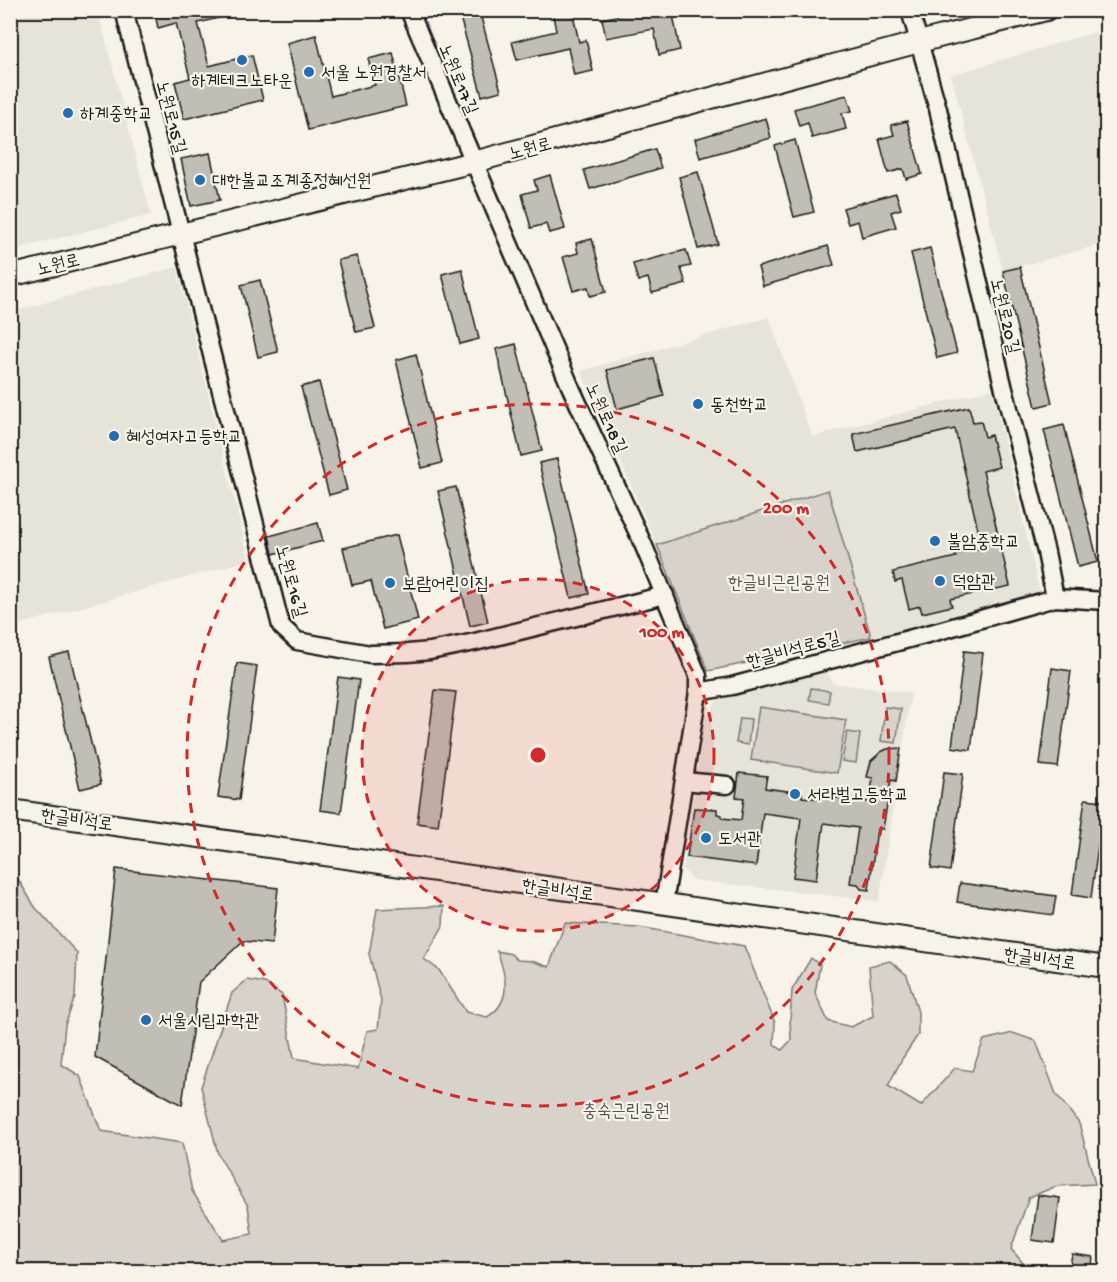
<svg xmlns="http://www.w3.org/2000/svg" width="1117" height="1282" viewBox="0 0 1117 1282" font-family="'Gochi Hand','Poor Story',sans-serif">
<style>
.built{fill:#e6e3d9}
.green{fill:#d7d3cb;stroke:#7a7874;stroke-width:1.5}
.building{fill:#c0beb5;stroke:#1c1c1c;stroke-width:1.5}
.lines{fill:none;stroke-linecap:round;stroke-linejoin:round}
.minor-casing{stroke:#1c1c1c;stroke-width:21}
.major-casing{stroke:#1c1c1c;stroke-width:24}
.minor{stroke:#f7f3e8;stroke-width:16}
.major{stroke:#f7f3e8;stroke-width:20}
.ring{fill:none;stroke:#d62828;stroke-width:3;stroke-dasharray:10 8}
.poi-dot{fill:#1f6fb2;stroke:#f7f3e8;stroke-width:2}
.labels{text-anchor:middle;stroke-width:4.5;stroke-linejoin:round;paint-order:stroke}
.poi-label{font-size:18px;fill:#1c1c1c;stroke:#f7f3e8;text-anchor:start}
.street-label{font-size:18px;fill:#1c1c1c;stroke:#f7f3e8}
.park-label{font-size:18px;fill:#545351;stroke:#f7f3e8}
.centre{fill:#d62828;stroke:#f7f3e8;stroke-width:3}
.ring-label{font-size:18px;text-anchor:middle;font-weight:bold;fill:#d62828;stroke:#f7f3e8;stroke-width:4.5;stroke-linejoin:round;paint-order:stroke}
</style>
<rect width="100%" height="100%" fill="#f7f3e8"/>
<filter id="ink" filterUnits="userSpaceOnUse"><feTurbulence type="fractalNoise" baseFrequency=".0167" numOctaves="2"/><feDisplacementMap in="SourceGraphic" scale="12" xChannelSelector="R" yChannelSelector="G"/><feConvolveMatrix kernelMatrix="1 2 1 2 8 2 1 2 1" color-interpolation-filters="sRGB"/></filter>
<g filter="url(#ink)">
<g class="built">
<path d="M10,11H98L151,215L11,250Z"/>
<path d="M1106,29V243L1003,271L951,75Z"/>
<path d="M177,267L249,560L11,627V312Z"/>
<path d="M769,317L812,437L992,389L1040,593L871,637L827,490L657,545L581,371Z"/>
<path d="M826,667L832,683L911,693L879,901L693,880L683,869L705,719L720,696Z"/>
</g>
<g class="green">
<path d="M828,490L871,637L708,671L657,545Z"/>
<path d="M811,688L830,691L828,703L809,700Z"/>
<path d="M759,707L846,720L837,773L751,760Z"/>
<path d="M885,707L901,709L896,743L881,741Z"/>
<path d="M740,718L751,719L748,745L736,743Z"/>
<path d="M847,732L860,734L856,763L842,761Z"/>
<path d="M10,866L35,907L77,953L75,997L65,1025L61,1064L80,1076L101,1131L182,1143L192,1191L223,1240L252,1234L248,1206L218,1154L201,1087L232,993L247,980L265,983L282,995L294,1058L358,1069L367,1031L378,1029L381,1000L369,954L377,909L444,906L443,926L424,959L439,970L466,1012L487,1017C513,1002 506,975 497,951L511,954L517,960L532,961L549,967L565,923L639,927L744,946L775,1023L774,1044L782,1050L791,1040L790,1020L792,990L811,958L820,965L815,993L828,1021L851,1027L873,1016L869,966L890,961L907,975L918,1012V1035L902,1059L888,1086L921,1106L955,1068L972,1071L984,1040L1013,1033L1036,1041L1056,1094L1079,1123L1095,1184L1057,1186L1029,1197L1011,1249L1030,1271H11Z"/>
</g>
<g class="building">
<path d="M154,10H234L235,14L198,23L209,66L252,55L263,100L184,119L175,82L190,78L176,23L158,28Z"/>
<path d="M458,10H479L501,91L482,96Z"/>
<path d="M552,10H572L579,42L586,40L593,71L574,75L568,48L517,60L512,42L556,31Z"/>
<path d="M642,10H672L680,50L659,55L654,29L606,38L602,19Z"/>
<path d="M316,35L331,96L375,85L368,59L393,53L406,106L308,130L287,43Z"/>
<path d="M847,95L852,111L842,113L846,129L812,138L808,123L799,126L794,109Z"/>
<path d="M766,118L771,138L700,158L695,139Z"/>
<path d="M907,121L922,174L906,179L903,169L888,173L879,139L894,135L891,125Z"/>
<path d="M795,140L814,212L794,217L775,146Z"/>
<path d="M655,149L661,168L590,189L584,170Z"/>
<path d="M210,153L220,200L191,206L181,159Z"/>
<path d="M698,172L718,244L698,249L679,177Z"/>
<path d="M550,175L565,229L549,233L546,224L531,228L522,194L537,190L534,180Z"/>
<path d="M896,193L901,209L891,212L896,227L862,237L858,221L848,224L843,208Z"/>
<path d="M592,239L606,292L590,296L588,287L573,291L563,257L578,253L576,243Z"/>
<path d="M828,246L834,265L763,286L758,267Z"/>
<path d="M930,248L957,353L937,358L911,253Z"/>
<path d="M686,250L691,266L681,268L686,284L652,293L648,278L638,281L633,264Z"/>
<path d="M357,256L375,328L356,332L338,260Z"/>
<path d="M1020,267L1052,403L1036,407L1003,271Z"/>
<path d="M462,269L479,339L460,344L442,274Z"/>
<path d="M260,280L278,352L258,357L241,285Z"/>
<path d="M516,344L542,451L521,456L496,349Z"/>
<path d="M416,354L442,463L422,468L396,360Z"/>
<path d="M654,358L664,396L617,409L607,370Z"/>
<path d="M319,382L347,490L329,495L301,387Z"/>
<path d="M969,407L973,422L981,421L985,437L991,435L999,467L983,471L1010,586L950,599L952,606L922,613L920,606L909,609L902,580L895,582L893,572L956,557L955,554L982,548L955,429L857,452L853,434Z"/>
<path d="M1064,425L1098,562L1078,567L1044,430Z"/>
<path d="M557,459L589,594L571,598L539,463Z"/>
<path d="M456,487L488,622L470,626L438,491Z"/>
<path d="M318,523L323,541L273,554L269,536Z"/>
<path d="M397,535L418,620L383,629L371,581L352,585L343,548Z"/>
<path d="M964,651L983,653L971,750L952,747Z"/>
<path d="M69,652L101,784L80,789L49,657Z"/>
<path d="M237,663L257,666L239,800L218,797Z"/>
<path d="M1052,668L1071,671L1058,767L1040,765Z"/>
<path d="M338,677L359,680L341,813L320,810Z"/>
<path d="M435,690L456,692L438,826L417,823Z"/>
<path d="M901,748L896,781L891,780L883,829H877L869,890L861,889L858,884L850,883L858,828L824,823L816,880L793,877L801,818L763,813L756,866L687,857L694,808L717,809V814L722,815V818L741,820L744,798L736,797L739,773L767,776L765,788L802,793V797L821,799V796L869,802L873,778L867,777L871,761L881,752L887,749Z"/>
<path d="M944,772L963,774L950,871L931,868Z"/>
<path d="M1085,799L1104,801L1091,898L1072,895Z"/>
<path d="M116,869L278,888L272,944L243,941L199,982L182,1105L95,1057Z"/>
<path d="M960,883L1056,896L1053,915L957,902Z"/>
<path d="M1038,1195L1060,1198L1054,1243L1032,1240Z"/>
<path d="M1072,1254L1093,1257L1091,1272H1069Z"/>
</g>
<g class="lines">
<g class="minor-casing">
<g id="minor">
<path d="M124,10L281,626L297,641L370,654L408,653L430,651L475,642L665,595"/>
<path d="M409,10L571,388L643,544L698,676V692L664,904"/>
<path d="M910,10L938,109L1003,385L1046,552L1055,598"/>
<path d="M698,692L732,686L935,632L1055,598L1106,601"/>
<path d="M684,781L727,785"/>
</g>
</g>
<g class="major-casing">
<g id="major">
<path d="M10,276L474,162L919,42L1046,10"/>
<path d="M10,810L1106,967"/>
</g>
</g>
<use href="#minor" class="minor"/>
<use href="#major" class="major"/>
</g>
</g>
<circle cx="538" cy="755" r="176" fill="#d62828" fill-opacity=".12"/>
<g class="ring">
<circle cx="538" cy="755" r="176"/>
<circle cx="538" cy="755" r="351"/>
</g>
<g class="poi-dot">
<circle cx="242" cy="60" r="6"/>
<circle cx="309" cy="72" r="6"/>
<circle cx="68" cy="113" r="6"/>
<circle cx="200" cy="180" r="6"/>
<circle cx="698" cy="404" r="6"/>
<circle cx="114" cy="436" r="6"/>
<circle cx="935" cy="541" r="6"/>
<circle cx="940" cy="581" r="6"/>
<circle cx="390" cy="583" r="6"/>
<circle cx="795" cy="794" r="6"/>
<circle cx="706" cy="838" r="6"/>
<circle cx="146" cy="1020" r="6"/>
</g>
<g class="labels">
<g class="poi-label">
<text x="321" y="78">서울 노원경찰서</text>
<text x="242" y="86" text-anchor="middle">하계테크노타운</text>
<text x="80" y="119">하계중학교</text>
<text x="212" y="186">대한불교조계종정혜선원</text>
<text x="710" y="410">동천학교</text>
<text x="126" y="442">혜성여자고등학교</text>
<text x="947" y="547">불암중학교</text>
<text x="952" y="587">덕암관</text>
<text x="402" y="589">보람어린이집</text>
<text x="807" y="800">서라벌고등학교</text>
<text x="718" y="844">도서관</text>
<text x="158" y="1026">서울시립과학관</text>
</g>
<g class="street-label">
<text transform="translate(459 79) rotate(67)" y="6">노원로17길</text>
<text transform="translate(172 117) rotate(75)" y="6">노원로15길</text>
<text transform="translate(530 148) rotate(-15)" y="6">노원로</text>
<text transform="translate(58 264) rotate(-14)" y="6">노원로</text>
<text transform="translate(1006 316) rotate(76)" y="6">노원로20길</text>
<text transform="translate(607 418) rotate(65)" y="6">노원로18길</text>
<text transform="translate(292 581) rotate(74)" y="6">노원로16길</text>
<text transform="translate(793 649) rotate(-15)" y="6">한글비석로5길</text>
<text transform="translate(77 819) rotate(8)" y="6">한글비석로</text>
<text transform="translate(558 889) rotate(8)" y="6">한글비석로</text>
<text transform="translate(1040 958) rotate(8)" y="6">한글비석로</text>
</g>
<g class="park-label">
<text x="779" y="588">한글비근린공원</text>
<text x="626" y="1116">충숙근린공원</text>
</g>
</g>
<circle cx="538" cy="755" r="9" class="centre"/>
<g class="ring-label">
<text x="786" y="513">200 m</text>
<text x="662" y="637">100 m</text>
</g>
<rect width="1117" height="1282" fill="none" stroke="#f7f3e8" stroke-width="36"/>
<rect x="18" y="18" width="1081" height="1246" fill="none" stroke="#1c1c1c" stroke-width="2" filter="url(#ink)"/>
</svg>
